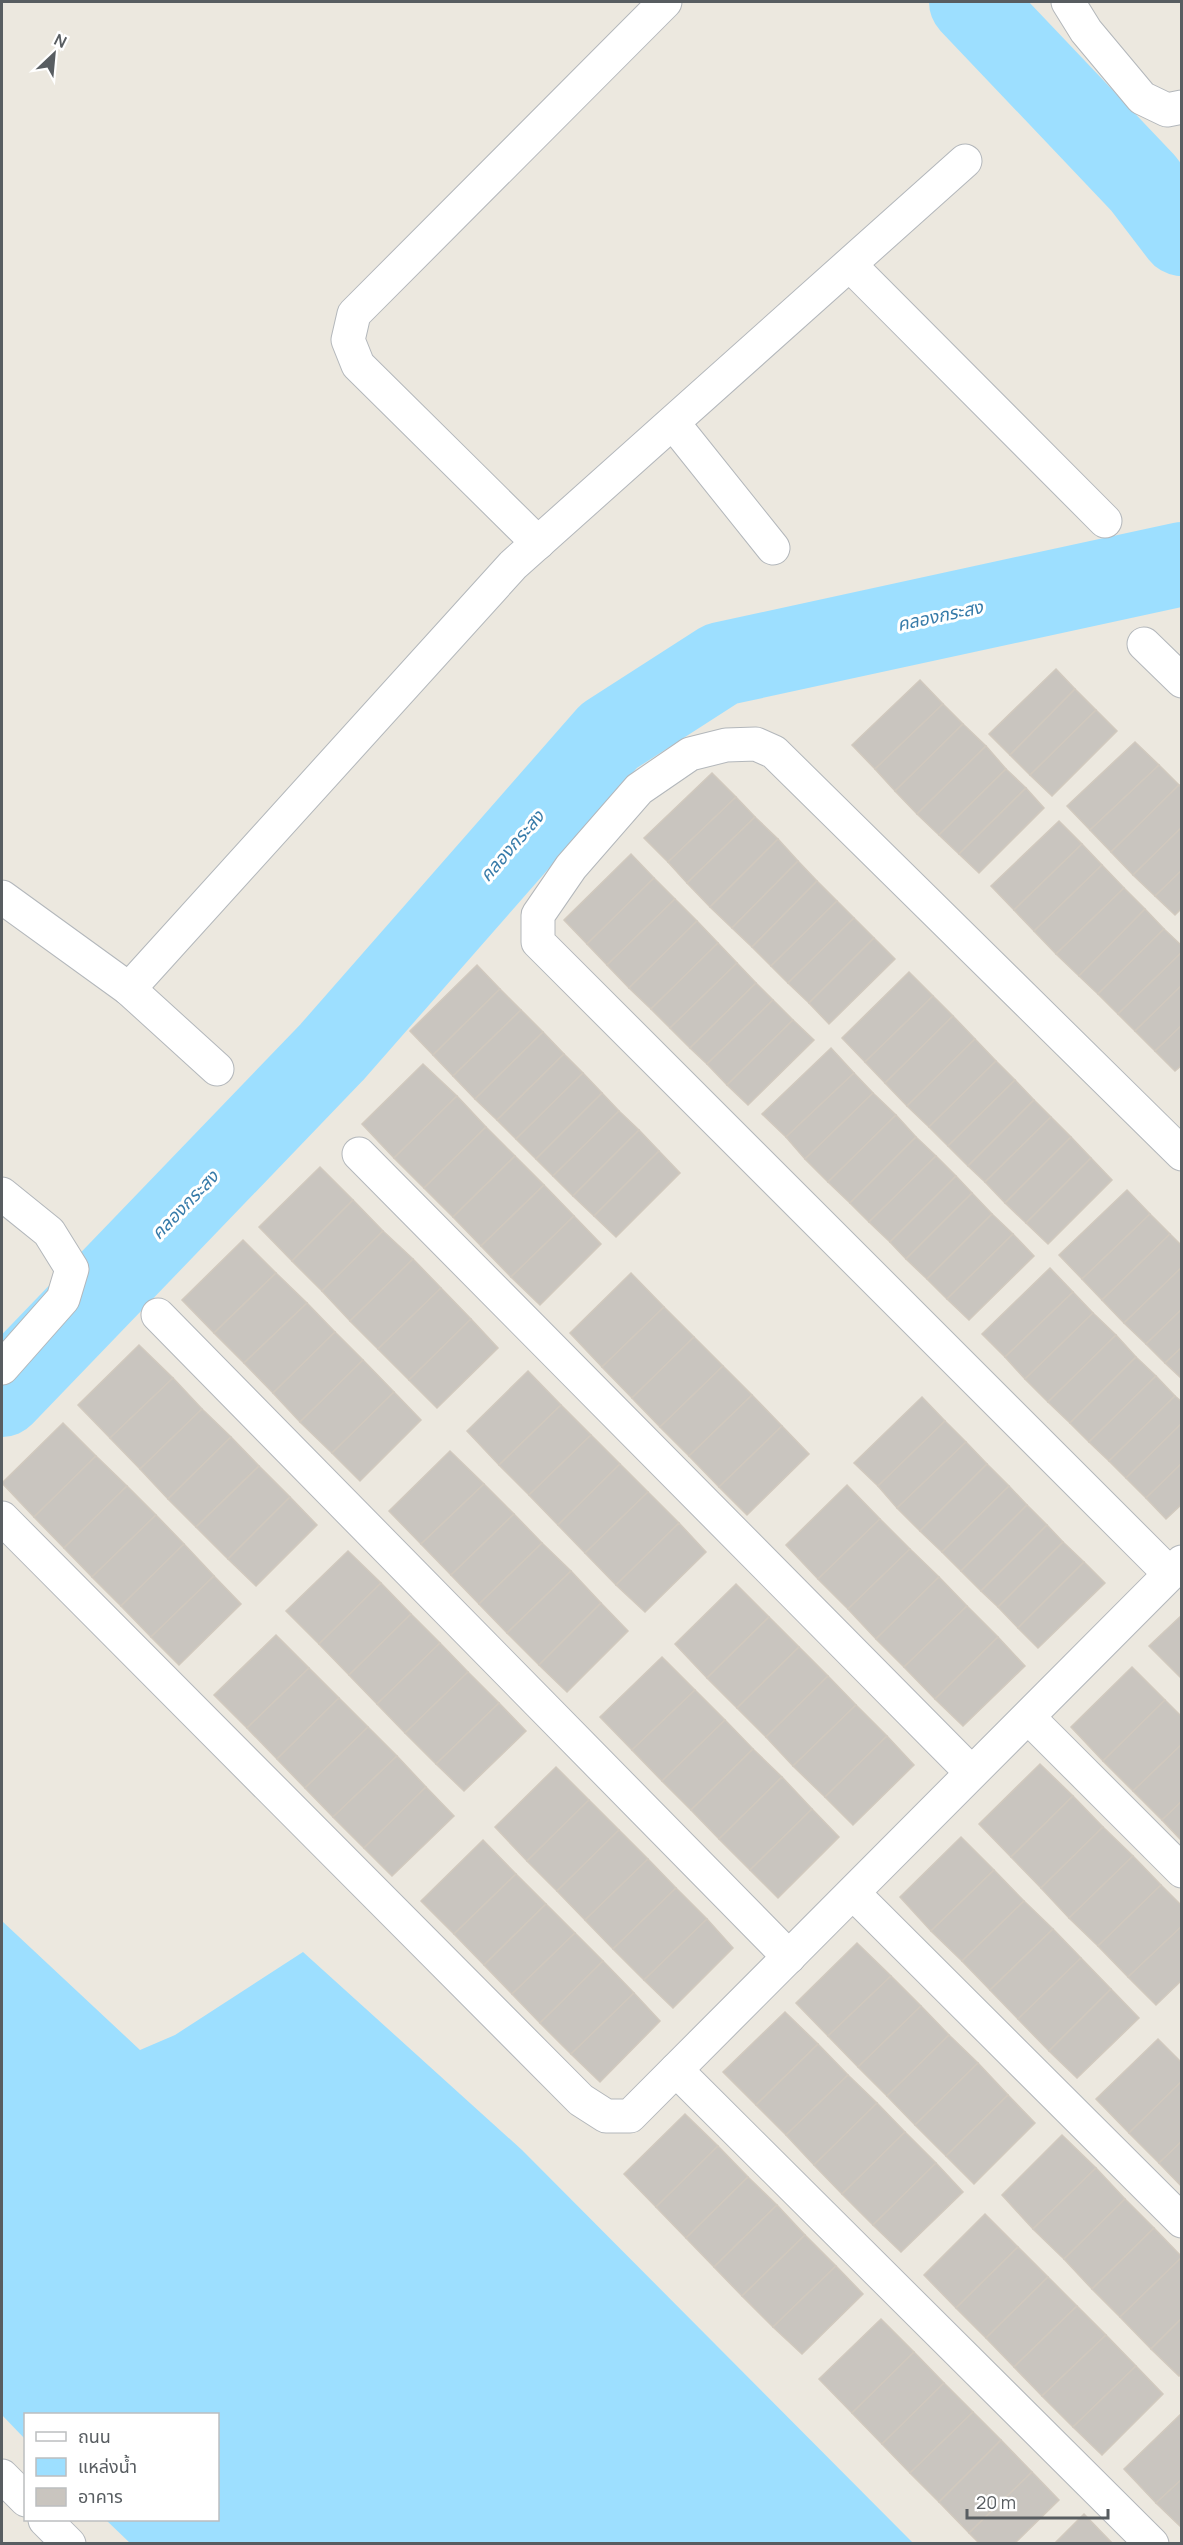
<svg xmlns="http://www.w3.org/2000/svg" width="1183" height="2545" viewBox="0 0 1183 2545" font-family="Manrope,'Noto Sans Thai',sans-serif">
<style>
.water{fill:#9ddfff}
.lines{fill:none;stroke-linecap:round;stroke-linejoin:round}
.river{stroke:#9ddfff;stroke-width:84}
.building{fill:#c9c5bf;stroke:#d1c9be;stroke-width:1.5}
.minor-casing{stroke:#b3b7bb;stroke-width:35}
.minor{stroke:#fff;stroke-width:33}
.labels{text-anchor:middle;stroke-width:6;stroke-linejoin:round;paint-order:stroke}
.water-label{font-size:18px;font-style:italic;fill:#377ba9;stroke:#fff}
</style>
<rect width="100%" height="100%" fill="#ece8df"/>
<path class="water" d="M2,1921L140,2050L175,2035L303,1952L522,2150L913,2543H130L106,2520H218V2414H26L25,2439L2,2415Z"/>
<g class="lines">
<g class="river">
<path d="M971,2L1143,183L1182,234"/>
<path d="M2,1395L332,1052L609,736L721,664L1182,564"/>
</g>
</g>
<g class="building">
<path d="M1056,669L1075,689L1010,755L989,734Z"/>
<path d="M920,680L943,704L875,769L852,745Z"/>
<path d="M1075,689L1096,710L1030,775L1010,755Z"/>
<path d="M943,704L963,724L895,791L875,769Z"/>
<path d="M1096,710L1117,731L1052,796L1030,775Z"/>
<path d="M963,724L986,746L917,814L895,791Z"/>
<path d="M1135,742L1159,765L1090,830L1067,806Z"/>
<path d="M986,746L1006,769L939,835L917,814Z"/>
<path d="M1159,765L1179,785L1111,852L1090,830Z"/>
<path d="M1006,769L1026,788L959,854L939,835Z"/>
<path d="M712,773L736,797L668,862L644,838Z"/>
<path d="M1179,785L1182,788V827L1133,875L1111,852Z"/>
<path d="M1026,788L1044,808L979,873L959,854Z"/>
<path d="M736,797L755,817L687,883L668,862Z"/>
<path d="M755,817L778,839L710,907L687,883Z"/>
<path d="M1059,821L1082,844L1014,910L991,886Z"/>
<path d="M1182,827V870L1155,896L1133,875Z"/>
<path d="M778,839L798,861L732,928L710,907Z"/>
<path d="M1082,844L1102,865L1034,931L1014,910Z"/>
<path d="M631,854L654,878L587,944L564,920Z"/>
<path d="M798,861L817,881L752,947L732,928Z"/>
<path d="M1102,865L1124,888L1056,954L1034,931Z"/>
<path d="M1182,870V908L1175,915L1155,896Z"/>
<path d="M654,878L675,899L607,965L587,944Z"/>
<path d="M817,881L837,901L771,966L752,947Z"/>
<path d="M1124,888L1145,909L1079,976L1056,954Z"/>
<path d="M675,899L697,921L629,988L607,965Z"/>
<path d="M837,901L854,918L788,983L771,966Z"/>
<path d="M1145,909L1164,929L1098,994L1079,976Z"/>
<path d="M854,918L874,938L809,1003L788,983Z"/>
<path d="M697,921L718,943L651,1009L629,988Z"/>
<path d="M1164,929L1182,946V952L1118,1014L1098,994Z"/>
<path d="M874,938L895,959L829,1024L809,1003Z"/>
<path d="M718,943L737,963L670,1028L651,1009Z"/>
<path d="M1182,952V985L1135,1031L1118,1014Z"/>
<path d="M737,963L756,983L690,1048L670,1028Z"/>
<path d="M477,965L500,989L433,1055L410,1031Z"/>
<path d="M909,972L933,996L865,1062L842,1038Z"/>
<path d="M756,983L773,1000L707,1064L690,1048Z"/>
<path d="M1182,985V1025L1155,1051L1135,1031Z"/>
<path d="M500,989L521,1010L453,1076L433,1055Z"/>
<path d="M933,996L953,1016L885,1083L865,1062Z"/>
<path d="M773,1000L793,1020L727,1085L707,1064Z"/>
<path d="M521,1010L543,1032L475,1099L453,1076Z"/>
<path d="M953,1016L975,1039L907,1106L885,1083Z"/>
<path d="M793,1020L814,1040L748,1105L727,1085Z"/>
<path d="M1182,1025V1065L1175,1071L1155,1051Z"/>
<path d="M543,1032L564,1054L497,1120L475,1099Z"/>
<path d="M975,1039L996,1061L929,1127L907,1106Z"/>
<path d="M831,1048L854,1073L786,1137L762,1114Z"/>
<path d="M564,1054L583,1073L516,1139L497,1120Z"/>
<path d="M996,1061L1015,1080L948,1146L929,1127Z"/>
<path d="M423,1064L457,1096L394,1158L362,1124Z"/>
<path d="M583,1073L602,1093L536,1159L516,1139Z"/>
<path d="M854,1073L873,1093L805,1159L786,1137Z"/>
<path d="M1015,1080L1034,1100L968,1166L948,1146Z"/>
<path d="M602,1093L619,1111L553,1176L536,1159Z"/>
<path d="M873,1093L896,1115L828,1182L805,1159Z"/>
<path d="M457,1096L486,1127L424,1188L394,1158Z"/>
<path d="M1034,1100L1051,1117L985,1182L968,1166Z"/>
<path d="M619,1111L639,1130L573,1196L553,1176Z"/>
<path d="M896,1115L916,1137L850,1203L828,1182Z"/>
<path d="M1051,1117L1071,1137L1005,1203L985,1182Z"/>
<path d="M486,1127L515,1156L453,1217L424,1188Z"/>
<path d="M639,1130L659,1151L594,1216L573,1196Z"/>
<path d="M916,1137L936,1156L869,1222L850,1203Z"/>
<path d="M1071,1137L1091,1158L1026,1223L1005,1203Z"/>
<path d="M659,1151L680,1173L616,1237L594,1216Z"/>
<path d="M515,1156L544,1185L481,1246L453,1217Z"/>
<path d="M936,1156L956,1176L890,1242L869,1222Z"/>
<path d="M1091,1158L1112,1180L1048,1244L1026,1223Z"/>
<path d="M320,1167L353,1200L292,1261L259,1227Z"/>
<path d="M956,1176L972,1193L906,1259L890,1242Z"/>
<path d="M544,1185L574,1216L511,1277L481,1246Z"/>
<path d="M1127,1190L1150,1214L1082,1279L1059,1255Z"/>
<path d="M972,1193L992,1214L927,1279L906,1259Z"/>
<path d="M353,1200L383,1231L322,1291L292,1261Z"/>
<path d="M992,1214L1013,1234L947,1299L927,1279Z"/>
<path d="M1150,1214L1170,1234L1102,1300L1082,1279Z"/>
<path d="M574,1216L601,1244L540,1305L511,1277Z"/>
<path d="M383,1231L413,1259L350,1321L322,1291Z"/>
<path d="M1013,1234L1034,1256L969,1320L947,1299Z"/>
<path d="M1170,1234L1182,1246V1267L1124,1323L1102,1300Z"/>
<path d="M243,1240L276,1273L214,1333L182,1300Z"/>
<path d="M413,1259L441,1288L378,1349L350,1321Z"/>
<path d="M1182,1267V1309L1146,1344L1124,1323Z"/>
<path d="M1050,1268L1073,1292L1005,1357L982,1334Z"/>
<path d="M276,1273L307,1303L244,1363L214,1333Z"/>
<path d="M631,1273L664,1307L602,1367L570,1333Z"/>
<path d="M441,1288L471,1319L409,1380L378,1349Z"/>
<path d="M1073,1292L1093,1313L1025,1379L1005,1357Z"/>
<path d="M307,1303L335,1332L273,1393L244,1363Z"/>
<path d="M664,1307L694,1337L632,1398L602,1367Z"/>
<path d="M1182,1309V1347L1165,1363L1146,1344Z"/>
<path d="M1093,1313L1116,1335L1048,1402L1025,1379Z"/>
<path d="M471,1319L498,1348L437,1408L409,1380Z"/>
<path d="M335,1332L363,1360L300,1422L273,1393Z"/>
<path d="M1116,1335L1136,1357L1070,1423L1048,1402Z"/>
<path d="M694,1337L723,1366L660,1427L632,1398Z"/>
<path d="M139,1345L173,1378L110,1438L78,1405Z"/>
<path d="M1182,1347V1379L1165,1363Z"/>
<path d="M1136,1357L1156,1376L1089,1442L1070,1423Z"/>
<path d="M363,1360L394,1392L332,1453L300,1422Z"/>
<path d="M723,1366L752,1395L689,1456L660,1427Z"/>
<path d="M528,1371L561,1405L499,1465L467,1431Z"/>
<path d="M1156,1376L1175,1396L1109,1461L1089,1442Z"/>
<path d="M173,1378L202,1409L140,1469L110,1438Z"/>
<path d="M394,1392L421,1420L360,1481L332,1453Z"/>
<path d="M752,1395L782,1426L719,1487L689,1456Z"/>
<path d="M1175,1396L1182,1402V1423L1126,1478L1109,1461Z"/>
<path d="M922,1397L945,1421L878,1486L854,1463Z"/>
<path d="M561,1405L591,1435L529,1495L499,1465Z"/>
<path d="M202,1409L231,1437L168,1499L140,1469Z"/>
<path d="M945,1421L966,1442L897,1508L878,1486Z"/>
<path d="M63,1423L96,1456L34,1517L2,1483Z"/>
<path d="M1182,1423V1463L1146,1498L1126,1478Z"/>
<path d="M782,1426L809,1454L747,1515L719,1487Z"/>
<path d="M591,1435L620,1464L558,1525L529,1495Z"/>
<path d="M231,1437L259,1466L196,1527L168,1499Z"/>
<path d="M966,1442L987,1464L920,1531L897,1508Z"/>
<path d="M450,1451L484,1484L421,1544L389,1511Z"/>
<path d="M96,1456L127,1486L64,1548L34,1517Z"/>
<path d="M1182,1463V1504L1166,1519L1146,1498Z"/>
<path d="M620,1464L648,1492L585,1553L558,1525Z"/>
<path d="M987,1464L1009,1486L942,1552L920,1531Z"/>
<path d="M259,1466L290,1497L228,1559L196,1527Z"/>
<path d="M484,1484L514,1514L451,1575L421,1544Z"/>
<path d="M847,1485L880,1519L818,1579L786,1545Z"/>
<path d="M127,1486L156,1515L92,1577L64,1548Z"/>
<path d="M1009,1486L1027,1505L961,1571L942,1552Z"/>
<path d="M648,1492L679,1523L616,1585L585,1553Z"/>
<path d="M290,1497L317,1525L256,1586L228,1559Z"/>
<path d="M1027,1505L1047,1525L981,1591L961,1571Z"/>
<path d="M514,1514L542,1543L479,1604L451,1575Z"/>
<path d="M156,1515L184,1544L121,1606L92,1577Z"/>
<path d="M880,1519L910,1549L848,1609L818,1579Z"/>
<path d="M679,1523L706,1552L645,1612L616,1585Z"/>
<path d="M1047,1525L1063,1542L998,1607L981,1591Z"/>
<path d="M1063,1542L1084,1562L1018,1628L998,1607Z"/>
<path d="M542,1543L571,1571L507,1633L479,1604Z"/>
<path d="M184,1544L214,1576L151,1637L121,1606Z"/>
<path d="M910,1549L939,1577L876,1639L848,1609Z"/>
<path d="M348,1551L381,1583L319,1644L286,1611Z"/>
<path d="M1084,1562L1105,1583L1038,1648L1018,1628Z"/>
<path d="M571,1571L601,1603L539,1665L507,1633Z"/>
<path d="M214,1576L241,1604L179,1665L151,1637Z"/>
<path d="M939,1577L967,1606L904,1667L876,1639Z"/>
<path d="M381,1583L411,1614L349,1675L319,1644Z"/>
<path d="M736,1584L769,1617L707,1678L675,1644Z"/>
<path d="M601,1603L628,1631L567,1692L539,1665Z"/>
<path d="M967,1606L998,1637L935,1699L904,1667Z"/>
<path d="M411,1614L440,1643L377,1704L349,1675Z"/>
<path d="M1182,1615V1679L1149,1646Z"/>
<path d="M769,1617L799,1647L737,1708L707,1678Z"/>
<path d="M276,1635L309,1668L247,1728L214,1695Z"/>
<path d="M998,1637L1025,1666L963,1726L935,1699Z"/>
<path d="M440,1643L468,1672L405,1733L377,1704Z"/>
<path d="M799,1647L828,1676L766,1737L737,1708Z"/>
<path d="M662,1657L695,1690L632,1750L600,1717Z"/>
<path d="M1132,1667L1165,1700L1103,1761L1071,1727Z"/>
<path d="M309,1668L339,1698L277,1759L247,1728Z"/>
<path d="M468,1672L499,1703L436,1764L405,1733Z"/>
<path d="M828,1676L856,1705L793,1766L766,1737Z"/>
<path d="M695,1690L725,1720L662,1781L632,1750Z"/>
<path d="M339,1698L368,1727L305,1788L277,1759Z"/>
<path d="M1165,1700L1182,1717V1744L1133,1791L1103,1761Z"/>
<path d="M499,1703L526,1731L464,1791L436,1764Z"/>
<path d="M856,1705L887,1736L825,1797L793,1766Z"/>
<path d="M725,1720L753,1749L691,1810L662,1781Z"/>
<path d="M368,1727L397,1756L333,1817L305,1788Z"/>
<path d="M887,1736L914,1765L853,1825L825,1797Z"/>
<path d="M1182,1744V1801L1162,1820L1133,1791Z"/>
<path d="M753,1749L782,1777L719,1839L691,1810Z"/>
<path d="M397,1756L426,1787L364,1848L333,1817Z"/>
<path d="M1040,1764L1073,1796L1011,1857L979,1824Z"/>
<path d="M556,1767L589,1800L527,1861L495,1827Z"/>
<path d="M782,1777L812,1809L750,1870L719,1839Z"/>
<path d="M426,1787L454,1816L392,1876L364,1848Z"/>
<path d="M1073,1796L1103,1827L1041,1888L1011,1857Z"/>
<path d="M589,1800L619,1830L557,1891L527,1861Z"/>
<path d="M1182,1801V1841L1162,1820Z"/>
<path d="M812,1809L839,1837L778,1898L750,1870Z"/>
<path d="M1103,1827L1133,1856L1069,1918L1041,1888Z"/>
<path d="M619,1830L648,1859L585,1920L557,1891Z"/>
<path d="M961,1837L994,1870L931,1931L900,1897Z"/>
<path d="M483,1840L516,1874L454,1934L421,1901Z"/>
<path d="M1133,1856L1161,1885L1098,1946L1069,1918Z"/>
<path d="M648,1859L676,1888L613,1949L585,1920Z"/>
<path d="M994,1870L1024,1901L962,1961L931,1931Z"/>
<path d="M516,1874L546,1904L484,1965L454,1934Z"/>
<path d="M1161,1885L1182,1906V1926L1128,1977L1098,1946Z"/>
<path d="M676,1888L707,1919L644,1980L613,1949Z"/>
<path d="M1024,1901L1053,1929L990,1990L962,1961Z"/>
<path d="M546,1904L575,1933L512,1994L484,1965Z"/>
<path d="M707,1919L733,1948L673,2008L644,1980Z"/>
<path d="M1182,1926V1980L1156,2005L1128,1977Z"/>
<path d="M1053,1929L1081,1958L1018,2019L990,1990Z"/>
<path d="M575,1933L603,1961L540,2023L512,1994Z"/>
<path d="M857,1943L891,1976L828,2036L796,2003Z"/>
<path d="M1081,1958L1111,1989L1049,2051L1018,2019Z"/>
<path d="M603,1961L634,1993L571,2054L540,2023Z"/>
<path d="M891,1976L921,2006L858,2067L828,2036Z"/>
<path d="M1111,1989L1139,2018L1077,2078L1049,2051Z"/>
<path d="M634,1993L660,2021L600,2082L571,2054Z"/>
<path d="M921,2006L949,2035L887,2096L858,2067Z"/>
<path d="M785,2012L818,2044L756,2105L723,2072Z"/>
<path d="M949,2035L978,2063L915,2125L887,2096Z"/>
<path d="M1158,2039L1182,2063V2081L1129,2133L1096,2099Z"/>
<path d="M818,2044L848,2075L786,2135L756,2105Z"/>
<path d="M978,2063L1008,2095L946,2156L915,2125Z"/>
<path d="M848,2075L877,2103L814,2165L786,2135Z"/>
<path d="M1182,2081V2141L1159,2163L1129,2133Z"/>
<path d="M1008,2095L1035,2123L974,2184L946,2156Z"/>
<path d="M877,2103L905,2132L842,2194L814,2165Z"/>
<path d="M685,2114L718,2146L656,2207L624,2174Z"/>
<path d="M905,2132L936,2163L873,2225L842,2194Z"/>
<path d="M1062,2135L1096,2168L1033,2229L1002,2195Z"/>
<path d="M1182,2141V2187L1159,2163Z"/>
<path d="M718,2146L748,2177L686,2238L656,2207Z"/>
<path d="M936,2163L963,2192L901,2252L873,2225Z"/>
<path d="M1096,2168L1125,2199L1064,2259L1033,2229Z"/>
<path d="M748,2177L777,2205L714,2267L686,2238Z"/>
<path d="M1125,2199L1154,2228L1092,2289L1064,2259Z"/>
<path d="M777,2205L805,2235L742,2296L714,2267Z"/>
<path d="M985,2214L1018,2247L956,2308L924,2275Z"/>
<path d="M1154,2228L1182,2257L1120,2317L1092,2289Z"/>
<path d="M805,2235L836,2266L773,2327L742,2296Z"/>
<path d="M1018,2247L1048,2277L986,2338L956,2308Z"/>
<path d="M1182,2257V2318L1151,2349L1120,2317Z"/>
<path d="M836,2266L863,2294L802,2354L773,2327Z"/>
<path d="M1048,2277L1077,2306L1014,2367L986,2338Z"/>
<path d="M1077,2306L1106,2335L1042,2396L1014,2367Z"/>
<path d="M1182,2318V2374L1179,2376L1151,2349Z"/>
<path d="M881,2319L914,2352L852,2413L819,2379Z"/>
<path d="M1106,2335L1136,2366L1073,2427L1042,2396Z"/>
<path d="M914,2352L944,2383L882,2444L852,2413Z"/>
<path d="M1136,2366L1163,2394L1102,2455L1073,2427Z"/>
<path d="M944,2383L973,2412L910,2473L882,2444Z"/>
<path d="M973,2412L1001,2440L939,2502L910,2473Z"/>
<path d="M1182,2413V2479L1156,2503L1124,2469Z"/>
<path d="M1001,2440L1032,2472L969,2533L939,2502Z"/>
<path d="M1032,2472L1059,2500L1014,2544H980L969,2533Z"/>
<path d="M1182,2479V2528L1156,2503Z"/>
<path d="M1084,2514L1113,2544H1054Z"/>
</g>
<g class="lines">
<g class="minor-casing">
<g id="minor">
<path d="M1068,2L1086,31L1142,98L1167,110L1182,107"/>
<path d="M850,265L1105,521"/>
<path d="M673,423L773,548"/>
<path d="M538,543L358,365L348,340L354,314L665,2"/>
<path d="M1144,644L1182,681"/>
<path d="M2,897L129,989L217,1069"/>
<path d="M129,989L513,565L965,161"/>
<path d="M359,1154L971,1772"/>
<path d="M2,1194L49,1232L72,1269L63,1299L2,1368"/>
<path d="M158,1315L789,1957"/>
<path d="M2,1518L581,2100L606,2116H630L1182,1562"/>
<path d="M1169,1573L538,942V915L571,867L639,789L690,754L726,745L756,744L774,752L1182,1154"/>
<path d="M1029,1718L1182,1871"/>
<path d="M853,1893L1182,2221"/>
<path d="M676,2070L1152,2544"/>
<path d="M2,2476L26,2500"/>
<path d="M45,2520L69,2544"/>
</g>
</g>
<use href="#minor" class="minor"/>
</g>
<g class="labels">
<g class="water-label">
<text transform="translate(940 616) rotate(-12)" y="6">คลองกระสง</text>
<text transform="translate(512 846) rotate(-49)" y="6">คลองกระสง</text>
<text transform="translate(185 1205) rotate(-46)" y="6">คลองกระสง</text>
</g>
</g>
<rect width="1183" height="2545" fill="none" stroke="#585d61" stroke-width="6"/>
<rect x="24" y="2413" width="195" height="108" fill="#ffffff" stroke="#bcbec0" stroke-width="1.5"/>
<rect x="36" y="2432" width="30" height="9" fill="#ffffff" stroke="#bcbec0" stroke-width="1.5"/>
<text x="78" y="2443" font-size="18" fill="#585d61">ถนน</text>
<rect x="36" y="2458" width="30" height="18" fill="#9ddfff" stroke="#bcbec0" stroke-width="1.5"/>
<text x="78" y="2473" font-size="18" fill="#585d61">แหล่งน้ำ</text>
<rect x="36" y="2488" width="30" height="18" fill="#c9c5bf" stroke="#bcbec0" stroke-width="1.5"/>
<text x="78" y="2503" font-size="18" fill="#585d61">อาคาร</text>
<g transform="translate(54 54) rotate(26)" stroke="#ffffff" stroke-width="4.5" paint-order="stroke">
<path d="M0-4.5L10 22L0 15L-10 22Z" fill="#585d61"/>
<text y="-9" font-size="16" font-weight="bold" text-anchor="middle" fill="#585d61">N</text>
</g>
<path d="M967 2509v9h141v-9" fill="none" stroke="#585d61" stroke-width="3"/>
<text x="976" y="2509" font-size="18" fill="#585d61" stroke="#ffffff" stroke-width="4.5" paint-order="stroke">20 m</text>
</svg>
